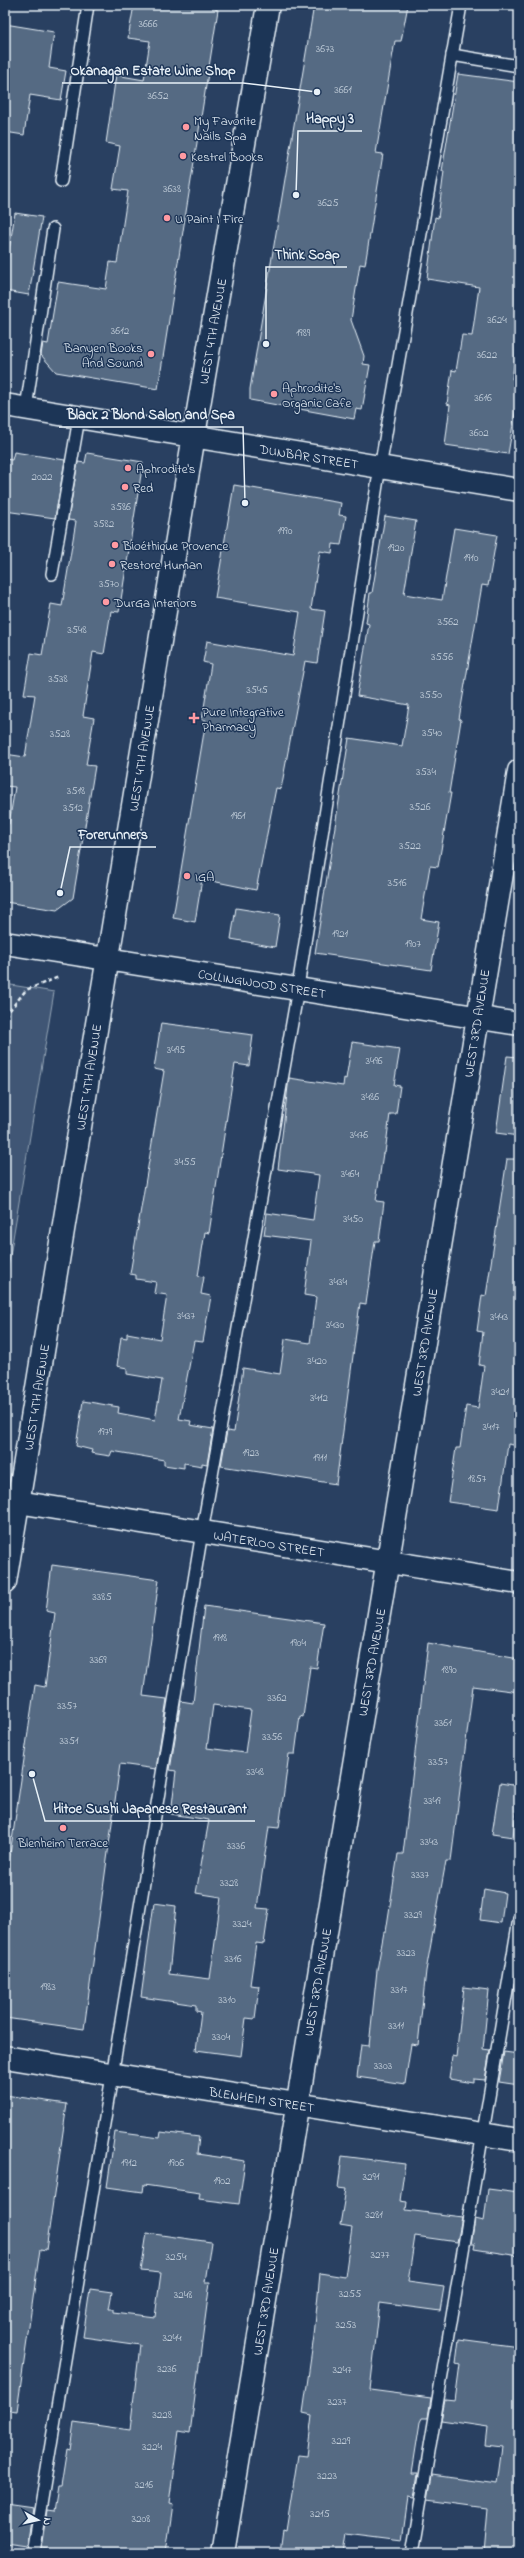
<svg xmlns="http://www.w3.org/2000/svg" width="524" height="2558" viewBox="0 0 524 2558" font-family="'Indie Flower',sans-serif">
<style>
.green{fill:#415774;stroke:#94a4b6}
.building{fill:#556a83;stroke:#e8f1f8;fill-rule:evenodd}
.lines{fill:none;stroke-linecap:round;stroke-linejoin:round}
.service-casing{stroke:#e8f1f8;stroke-width:14}
.minor-casing{stroke:#e8f1f8;stroke-width:25}
.secondary-casing{stroke:#e8f1f8;stroke-width:25}
.path{stroke:#e8f1f8;stroke-width:2.5;stroke-dasharray:4 3;stroke-linecap:butt}
.service{stroke:#1d3557;stroke-width:11}
.minor{stroke:#1d3557;stroke-width:22}
.secondary{stroke:#1d3557;stroke-width:22}
.poi-dot{fill:#ff9aa2;stroke:#1d3557;stroke-width:1.5}
.labels{text-anchor:middle;stroke-width:3;stroke-linejoin:round;paint-order:stroke}
.number-label{font-size:11px;fill:#c3cfdb}
.poi-label{font-size:13px;fill:#e8f1f8;stroke:#1d3557;text-anchor:start}
.street-label{font-size:13px;fill:#e8f1f8;stroke:#1d3557}
.leader{fill:none;stroke:#e8f1f8;stroke-width:1.5}
.callout-dot{fill:#e8f1f8;stroke:#1d3557;stroke-width:1.5}
.callout-label{font-size:14px;text-anchor:middle;font-weight:bold;fill:#e8f1f8;stroke:#1d3557;stroke-width:3;stroke-linejoin:round;paint-order:stroke}
</style>
<rect width="100%" height="100%" fill="#294061"/>
<filter id="ink" filterUnits="userSpaceOnUse"><feTurbulence type="fractalNoise" baseFrequency=".025" numOctaves="2"/><feDisplacementMap in="SourceGraphic" scale="8" xChannelSelector="R" yChannelSelector="G"/><feConvolveMatrix kernelMatrix="1 2 1 2 8 2 1 2 1" color-interpolation-filters="sRGB"/></filter>
<g filter="url(#ink)">
<path class="green" d="M5,984L54,992L5,1286Z"/>
<g class="building">
<path d="M134,5H216V10H218L158,389L56,372L41,355L43,343L48,344L58,282L106,289L110,262L117,263L128,191L113,189L120,146L106,143L116,75L144,80L150,41L128,38Z"/>
<path d="M314,5H408L401,41H395L376,153L383,154L365,265L360,264L351,320L364,356L363,364L370,365L362,410L356,409L354,419L250,400V389Z"/>
<path d="M5,24L54,32L49,68L66,71L61,100L30,95L24,135L5,132Z"/>
<path d="M458,74L519,82V332L512,379L519,380V389L508,454L445,445L450,405L447,404L452,370L456,371L462,335L472,336L479,287L427,279L435,217L438,218L444,171H442Z"/>
<path d="M15,213L42,217L29,295L5,291V275Z"/>
<path d="M14,452L65,460L55,518L5,511V459L12,460Z"/>
<path d="M87,453L143,462L119,612L111,611L104,654L93,652L83,716L94,718L86,765L95,766L73,898L57,910L5,902V824H9L15,787L5,786V754L25,757L35,695L24,694L31,653L42,655L51,604L62,606L76,521L68,520L78,462L85,463Z"/>
<path d="M234,485L341,503L339,515L346,516L341,545L333,544L332,553L320,551L311,609L325,611L317,663L305,661L281,789L276,788L256,890L202,879L195,922L173,918L206,720H202L211,664L203,662L207,641L293,656L300,612L215,598Z"/>
<path d="M385,516L416,521L404,594L442,600L454,528L497,535L488,586L482,585L459,719L461,720L449,793H451L438,867L430,866L421,919L439,922L431,970L315,953L349,738L402,746L409,705L357,696L369,624L366,623L370,593H372Z"/>
<path d="M236,908L280,915L275,947L231,939Z"/>
<path d="M161,1023L253,1035L249,1066L235,1064L209,1233L205,1232L198,1276L204,1277L201,1294L211,1296L203,1342L194,1341L179,1419L191,1421L190,1425L213,1429L207,1464L202,1463V1466L184,1463V1468L164,1465V1460L112,1451L110,1456L91,1453L92,1450L76,1446L83,1401L119,1407L118,1413L155,1420L162,1380L127,1374V1368L117,1366L121,1337L127,1338V1333L160,1339L167,1295L154,1293L156,1282L136,1279V1275L130,1274L164,1071L154,1069Z"/>
<path d="M352,1042L400,1049L394,1085L400,1086L396,1114H390L385,1153H383L376,1201L384,1202L379,1241H375L366,1304L360,1303L336,1484L221,1466L227,1431L234,1432L243,1368L280,1374L285,1339L310,1343L316,1297L304,1295L311,1241L264,1235L267,1213L313,1220L319,1175L278,1169L289,1078L343,1086L344,1078L346,1079Z"/>
<path d="M507,1056L519,1057V1136L496,1133Z"/>
<path d="M507,1159H519V1446L508,1444L499,1509L448,1502L456,1448H460L466,1406L478,1408L484,1366L479,1365L483,1332L477,1331L482,1295L486,1296Z"/>
<path d="M52,1565L159,1580L143,1696L167,1699L156,1769L120,1764L84,2029L5,2018V1888L35,1685L45,1687L55,1613L46,1611Z"/>
<path d="M204,1606L324,1623L317,1668L310,1667L303,1717L300,1716L295,1754H289L279,1828L269,1827L257,1908L269,1909L264,1944L256,1943L250,1985L259,1986L255,2019L246,2018L241,2056L196,2050L201,2012L196,2011V2005L141,1997L154,1903L176,1906L169,1974L210,1979L221,1897L196,1893L209,1820L171,1814L176,1771L170,1770L181,1701L193,1703ZM213,1705L251,1710L245,1753L207,1748Z"/>
<path d="M428,1643L519,1659V1692L473,1686L451,1861H446L426,1971L418,2045L411,2044L405,2084L357,2077L361,2045L369,2046L377,1970L384,1932H386L398,1854H403Z"/>
<path d="M500,1783L519,1786L513,1837L492,1834Z"/>
<path d="M484,1889L505,1893L501,1923L480,1920Z"/>
<path d="M464,1987L489,1990L483,2049L490,2050L485,2080L474,2079V2083L449,2079L452,2056L456,2057Z"/>
<path d="M504,2052L519,2054V2085L499,2082Z"/>
<path d="M5,2095L67,2104L46,2250L40,2249L17,2411L5,2410Z"/>
<path d="M115,2132L160,2138L161,2132L199,2137L197,2154L245,2161L239,2204L199,2199L200,2193L144,2185L143,2192L107,2187Z"/>
<path d="M342,2156L405,2164L400,2201L407,2202L406,2210L462,2217L457,2242L415,2236L408,2282L444,2287L440,2311L380,2303L370,2390L431,2398L428,2418H422L420,2422L412,2473H418L414,2498L408,2497L402,2540L346,2533L343,2553H280L283,2530L286,2531L298,2455L307,2456L312,2415L303,2413L314,2336L320,2273L345,2277L352,2227L340,2225L346,2189L338,2188Z"/>
<path d="M488,2189L519,2193V2256L474,2249L475,2244H471L475,2219L484,2221Z"/>
<path d="M147,2233L211,2242L205,2282H210L190,2433L179,2431L169,2503L173,2504L166,2553H47V2549L41,2548L47,2510L54,2511L58,2487H61L67,2449L70,2450L74,2422L130,2430L140,2345L83,2337L90,2289L112,2292L109,2309H113V2312L155,2317L161,2273L141,2271Z"/>
<path d="M459,2339L519,2347V2553H483L487,2508L428,2500L432,2475L497,2484L502,2447L486,2445L488,2427L441,2420L445,2400L455,2401L460,2364L456,2363Z"/>
<path d="M5,2504L33,2508L27,2546L5,2543Z"/>
</g>
<g class="lines">
<g class="service-casing">
<g id="service">
<path d="M452,55L519,66"/>
<path d="M61,181L88,5"/>
<path d="M26,408L53,229"/>
<path d="M52,574L79,418"/>
<path d="M33,2553L202,1532L295,1006L377,485L461,5"/>
<path d="M412,2553L519,1919"/>
</g>
</g>
<g class="minor-casing">
<g id="minor">
<path d="M5,405L519,490"/>
<path d="M5,943L519,1024"/>
<path d="M18,1502L519,1583"/>
<path d="M5,2057L519,2140"/>
<path d="M223,2553L519,771"/>
</g>
</g>
<g class="secondary-casing">
<path id="secondary" d="M5,1582L199,405L268,5"/>
</g>
<path class="path" d="M5,1016L26,990L59,977"/>
<use href="#service" class="service"/>
<use href="#minor" class="minor"/>
<use href="#secondary" class="secondary"/>
</g>
</g>
<g class="poi-dot">
<circle cx="186" cy="127" r="4"/>
<circle cx="183" cy="156" r="4"/>
<circle cx="167" cy="218" r="4"/>
<circle cx="151" cy="354" r="4"/>
<circle cx="274" cy="394" r="4"/>
<circle cx="128" cy="468" r="4"/>
<circle cx="125" cy="487" r="4"/>
<circle cx="115" cy="545" r="4"/>
<circle cx="112" cy="564" r="4"/>
<circle cx="106" cy="602" r="4"/>
<path d="M192 712h4v4h4v4h-4v4h-4v-4h-4v-4h4z"/>
<circle cx="187" cy="876" r="4"/>
<circle cx="63" cy="1828" r="4"/>
</g>
<g class="labels">
<g class="number-label">
<text x="148" y="27">3666</text>
<text x="325" y="52">3673</text>
<text x="343" y="93">3661</text>
<text x="158" y="99">3652</text>
<text x="172" y="192">3638</text>
<text x="328" y="206">3625</text>
<text x="497" y="323">3624</text>
<text x="120" y="334">3612</text>
<text x="303" y="336">1989</text>
<text x="487" y="358">3622</text>
<text x="483" y="401">3616</text>
<text x="479" y="436">3602</text>
<text x="42" y="480">2022</text>
<text x="121" y="510">3586</text>
<text x="104" y="527">3582</text>
<text x="285" y="534">1990</text>
<text x="396" y="551">1920</text>
<text x="471" y="561">1910</text>
<text x="109" y="587">3570</text>
<text x="448" y="625">3562</text>
<text x="77" y="633">3548</text>
<text x="442" y="660">3556</text>
<text x="58" y="682">3538</text>
<text x="257" y="693">3545</text>
<text x="431" y="698">3550</text>
<text x="432" y="736">3540</text>
<text x="60" y="737">3528</text>
<text x="426" y="775">3534</text>
<text x="76" y="794">3518</text>
<text x="420" y="810">3526</text>
<text x="73" y="811">3512</text>
<text x="238" y="819">1961</text>
<text x="410" y="849">3522</text>
<text x="397" y="886">3516</text>
<text x="340" y="937">1921</text>
<text x="413" y="947">1907</text>
<text x="176" y="1053">3495</text>
<text x="374" y="1064">3496</text>
<text x="370" y="1100">3486</text>
<text x="359" y="1138">3476</text>
<text x="185" y="1165">3455</text>
<text x="350" y="1177">3464</text>
<text x="353" y="1222">3450</text>
<text x="338" y="1285">3434</text>
<text x="186" y="1319">3437</text>
<text x="499" y="1320">3443</text>
<text x="335" y="1328">3430</text>
<text x="317" y="1364">3420</text>
<text x="500" y="1395">3421</text>
<text x="319" y="1401">3412</text>
<text x="491" y="1430">3417</text>
<text x="105" y="1435">1979</text>
<text x="251" y="1456">1923</text>
<text x="320" y="1461">1911</text>
<text x="477" y="1482">1857</text>
<text x="102" y="1600">3385</text>
<text x="220" y="1641">1918</text>
<text x="298" y="1646">1904</text>
<text x="98" y="1663">3369</text>
<text x="449" y="1673">1890</text>
<text x="277" y="1701">3362</text>
<text x="67" y="1709">3357</text>
<text x="443" y="1726">3361</text>
<text x="272" y="1740">3356</text>
<text x="69" y="1744">3351</text>
<text x="438" y="1765">3357</text>
<text x="255" y="1775">3348</text>
<text x="432" y="1804">3349</text>
<text x="429" y="1845">3343</text>
<text x="236" y="1849">3336</text>
<text x="420" y="1878">3337</text>
<text x="229" y="1886">3328</text>
<text x="413" y="1918">3329</text>
<text x="242" y="1927">3324</text>
<text x="406" y="1956">3323</text>
<text x="233" y="1962">3316</text>
<text x="48" y="1990">1983</text>
<text x="399" y="1993">3317</text>
<text x="227" y="2003">3310</text>
<text x="396" y="2029">3311</text>
<text x="221" y="2040">3304</text>
<text x="383" y="2069">3303</text>
<text x="129" y="2166">1912</text>
<text x="176" y="2166">1906</text>
<text x="371" y="2180">3291</text>
<text x="222" y="2184">1902</text>
<text x="374" y="2218">3281</text>
<text x="380" y="2258">3277</text>
<text x="176" y="2260">3254</text>
<text x="350" y="2297">3255</text>
<text x="183" y="2298">3248</text>
<text x="346" y="2328">3253</text>
<text x="172" y="2341">3244</text>
<text x="167" y="2372">3236</text>
<text x="342" y="2373">3247</text>
<text x="337" y="2405">3237</text>
<text x="162" y="2418">3228</text>
<text x="341" y="2444">3229</text>
<text x="152" y="2450">3224</text>
<text x="327" y="2479">3223</text>
<text x="144" y="2488">3216</text>
<text x="320" y="2517">3215</text>
<text x="141" y="2522">3208</text>
</g>
<g class="poi-label">
<text x="194" y="125">My Favorite<tspan x="194" dy="15">Nails Spa</tspan></text>
<text x="191" y="161">Kestrel Books</text>
<text x="175" y="223">U Paint I Fire</text>
<text x="143" y="352" text-anchor="end">Banyen Books<tspan x="143" dy="15">And Sound</tspan></text>
<text x="282" y="392">Aphrodite's<tspan x="282" dy="15">Organic Cafe</tspan></text>
<text x="136" y="473">Aphrodite's</text>
<text x="133" y="492">Red</text>
<text x="123" y="550">Bioéthique Provence</text>
<text x="120" y="569">Restore Human</text>
<text x="114" y="607">DurGa Interiors</text>
<text x="202" y="716">Pure Integrative<tspan x="202" dy="15">Pharmacy</tspan></text>
<text x="195" y="881">IGA</text>
<text x="63" y="1847" text-anchor="middle">Blenheim Terrace</text>
</g>
<g class="street-label">
<text transform="translate(212 331) rotate(-80)" y="5">WEST 4TH AVENUE</text>
<text transform="translate(309 456) rotate(9)" y="5">DUNBAR STREET</text>
<text transform="translate(141 758) rotate(-81)" y="5">WEST 4TH AVENUE</text>
<text transform="translate(262 983) rotate(9)" y="5">COLLINGWOOD STREET</text>
<text transform="translate(476 1023) rotate(-81)" y="5">WEST 3RD AVENUE</text>
<text transform="translate(88 1077) rotate(-81)" y="5">WEST 4TH AVENUE</text>
<text transform="translate(424 1342) rotate(-81)" y="5">WEST 3RD AVENUE</text>
<text transform="translate(36 1397) rotate(-81)" y="5">WEST 4TH AVENUE</text>
<text transform="translate(269 1543) rotate(9)" y="5">WATERLOO STREET</text>
<text transform="translate(371 1662) rotate(-80)" y="5">WEST 3RD AVENUE</text>
<text transform="translate(317 1982) rotate(-80)" y="5">WEST 3RD AVENUE</text>
<text transform="translate(262 2099) rotate(9)" y="5">BLENHEIM STREET</text>
<text transform="translate(265 2301) rotate(-81)" y="5">WEST 3RD AVENUE</text>
</g>
</g>
<path class="leader" d="M317 92L243 83H62M296 195L298 131H362M266 344L266 267H347M245 503L243 427H59M60 893L70 847H156M32 1774L45 1821H255"/>
<g class="callout-dot">
<circle cx="317" cy="92" r="4"/>
<circle cx="296" cy="195" r="4"/>
<circle cx="266" cy="344" r="4"/>
<circle cx="245" cy="503" r="4"/>
<circle cx="60" cy="893" r="4"/>
<circle cx="32" cy="1774" r="4"/>
</g>
<g class="callout-label">
<text x="153" y="75">Okanagan Estate Wine Shop</text>
<text x="330" y="123">Happy 3</text>
<text x="307" y="259">Think Soap</text>
<text x="151" y="419">Black 2 Blond Salon and Spa</text>
<text x="113" y="839">Forerunners</text>
<text x="150" y="1813">Hitoe Sushi Japanese Restaurant</text>
</g>
<rect width="524" height="2558" fill="none" stroke="#1d3557" stroke-width="20"/>
<rect x="10" y="10" width="504" height="2538" fill="none" stroke="#e8f1f8" stroke-width="1.5" filter="url(#ink)"/>
<g transform="translate(38 2520) rotate(98)" stroke="#1d3557" stroke-width="3" paint-order="stroke">
<path d="M0-3L7 15L0 10L-7 15Z" fill="#e8f1f8"/>
<text y="-6" font-size="11" font-weight="bold" text-anchor="middle" fill="#e8f1f8">N</text>
</g>
</svg>
